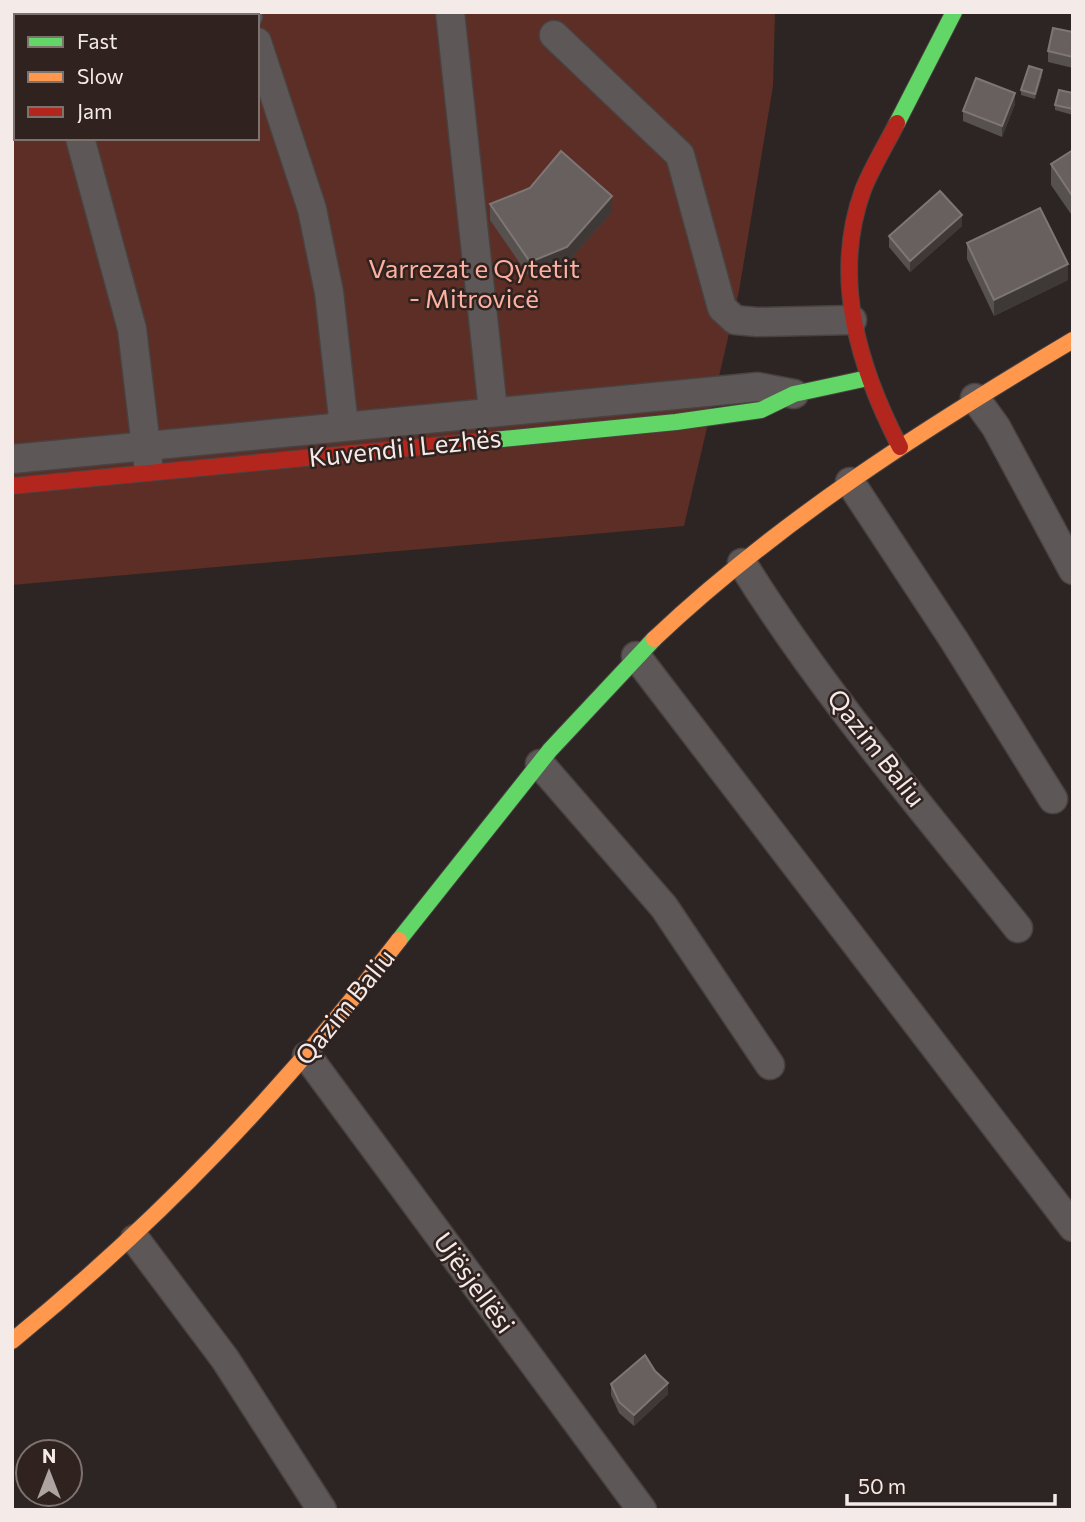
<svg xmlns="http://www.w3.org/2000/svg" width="1085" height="1522" viewBox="0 0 1085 1522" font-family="Commissioner,sans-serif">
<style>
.green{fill:#5c2e25;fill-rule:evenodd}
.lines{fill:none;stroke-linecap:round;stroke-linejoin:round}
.street-casing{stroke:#494241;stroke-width:31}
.fast-casing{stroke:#494241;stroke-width:18}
.slow-casing{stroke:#494241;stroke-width:18}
.jam-casing{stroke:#494241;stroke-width:18}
.street{stroke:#5d5857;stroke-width:28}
.fast{stroke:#63d668;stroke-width:16}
.slow{stroke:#ff974d;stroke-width:16}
.jam{stroke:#b3261e;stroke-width:16}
.wall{fill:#56504e}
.shaded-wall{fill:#3e3836}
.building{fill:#67605e;stroke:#7d7674;stroke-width:2}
.labels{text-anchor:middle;stroke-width:5;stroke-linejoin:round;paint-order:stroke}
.park-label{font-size:26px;fill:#fdb0a0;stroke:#30221f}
.street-label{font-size:26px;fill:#f4eae8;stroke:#30221f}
</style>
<rect width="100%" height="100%" fill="#2c2523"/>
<path class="green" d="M12,12H775L773,86L739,291L684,526L12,585ZM16,16H257V138H16Z"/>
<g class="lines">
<g class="street-casing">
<g id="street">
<path d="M33,12L34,16"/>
<path d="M247,12L248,16"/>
<path d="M450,12L493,410"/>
<path d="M554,35L680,155L722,308L735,320L757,322L852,320"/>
<path d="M257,42L312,209L329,292L344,426"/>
<path d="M80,138L132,329L148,463"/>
<path d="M975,398L996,427L1073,570"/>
<path d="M12,459L758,387L794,394"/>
<path d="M850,482L954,640L1053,799"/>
<path d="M742,563C822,692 923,809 1018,928"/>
<path d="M636,656L1073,1227"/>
<path d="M540,764L664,907L770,1065"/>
<path d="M307,1056L642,1510"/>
<path d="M135,1239L225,1359L322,1510"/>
</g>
</g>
<g class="fast-casing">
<g id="fast">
<path d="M897,123L954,12"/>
<path d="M493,440L676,422L761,410L794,394L868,378"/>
<path d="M399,940L550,750L654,639"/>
</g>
</g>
<g class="slow-casing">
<g id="slow">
<path d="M654,639C780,520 925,428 1073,340"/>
<path d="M12,1341C161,1219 282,1092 399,940"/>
</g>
</g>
<g class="jam-casing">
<g id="jam">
<path d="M897,123C886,145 872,167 863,190C831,278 859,368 900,447"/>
<path d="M12,486L493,440"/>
</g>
</g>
<use href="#street" class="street"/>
<use href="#fast" class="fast"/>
<use href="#slow" class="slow"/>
<use href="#jam" class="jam"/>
</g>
<g class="wall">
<path d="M1073,32V68L1048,62V51Z"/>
<path d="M1042,76L1035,99L1021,95V90Z"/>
<path d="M1073,93V115L1055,110V105Z"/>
<path d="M1015,104L1002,137L963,121V111Z"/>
<path d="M1073,150V217L1051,185V164Z"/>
<path d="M490,204L612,212L567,263L530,278L490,220Z"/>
<path d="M962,226L910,272L889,247V236Z"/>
<path d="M967,243L1068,280L994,316L967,259Z"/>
<path d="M611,1384L668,1394L634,1426L619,1413L611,1395Z"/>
</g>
<g class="shaded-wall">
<path d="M1042,70V76L1035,99V94Z"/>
<path d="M1015,93V104L1002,137V126Z"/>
<path d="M612,196V212L567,263L530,278V262Z"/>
<path d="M962,215V226L910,272V261Z"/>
<path d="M1068,264V280L994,316V300Z"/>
<path d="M668,1383V1394L634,1426V1415Z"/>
</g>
<g class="building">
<path d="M1053,28L1073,32V57L1048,51Z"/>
<path d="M1029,66L1042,70L1035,94L1021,90Z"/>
<path d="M976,78L1015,93L1002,126L963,111Z"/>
<path d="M1059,90L1073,93V109L1055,105Z"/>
<path d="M1073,150V197L1051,164Z"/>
<path d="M561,151L612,196L567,247L530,262L490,204L530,188Z"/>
<path d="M940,191L962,215L910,261L889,236Z"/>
<path d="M1040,208L1068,264L994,300L967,243Z"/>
<path d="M645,1355L655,1371L668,1383L634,1415L619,1402L611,1384Z"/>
</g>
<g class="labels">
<g class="park-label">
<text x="474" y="278">Varrezat e Qytetit<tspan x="474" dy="30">- Mitrovicë</tspan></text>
</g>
<g class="street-label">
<text transform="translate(405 448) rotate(-6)" y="9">Kuvendi i Lezhës</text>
<text transform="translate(876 748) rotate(52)" y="9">Qazim Baliu</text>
<text transform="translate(345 1007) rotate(-51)" y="9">Qazim Baliu</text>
<text transform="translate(474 1283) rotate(54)" y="9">Ujësjellësi</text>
</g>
</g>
<rect width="1085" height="1522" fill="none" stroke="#f4eae8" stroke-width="28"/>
<rect x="14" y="14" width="245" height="126" fill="#30221f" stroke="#7e726f" stroke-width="2"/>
<rect x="28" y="37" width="35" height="10" fill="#63d668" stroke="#7e726f" stroke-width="2"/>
<text x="77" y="49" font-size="21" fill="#f4eae8">Fast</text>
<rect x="28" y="72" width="35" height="10" fill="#ff974d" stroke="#7e726f" stroke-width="2"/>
<text x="77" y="84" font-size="21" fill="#f4eae8">Slow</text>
<rect x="28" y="107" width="35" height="10" fill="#b3261e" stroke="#7e726f" stroke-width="2"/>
<text x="77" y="119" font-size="21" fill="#f4eae8">Jam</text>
<g transform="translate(49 1473)"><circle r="33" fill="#30221f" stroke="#7e726f" stroke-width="2"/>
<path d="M0-5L12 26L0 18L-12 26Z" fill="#aea5a3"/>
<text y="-10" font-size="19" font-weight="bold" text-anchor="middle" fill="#f4eae8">N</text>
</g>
<path d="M847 1494v10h208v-10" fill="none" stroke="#f4eae8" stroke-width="3.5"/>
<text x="858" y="1494" font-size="21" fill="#f4eae8" stroke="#30221f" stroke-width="5" paint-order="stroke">50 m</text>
</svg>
